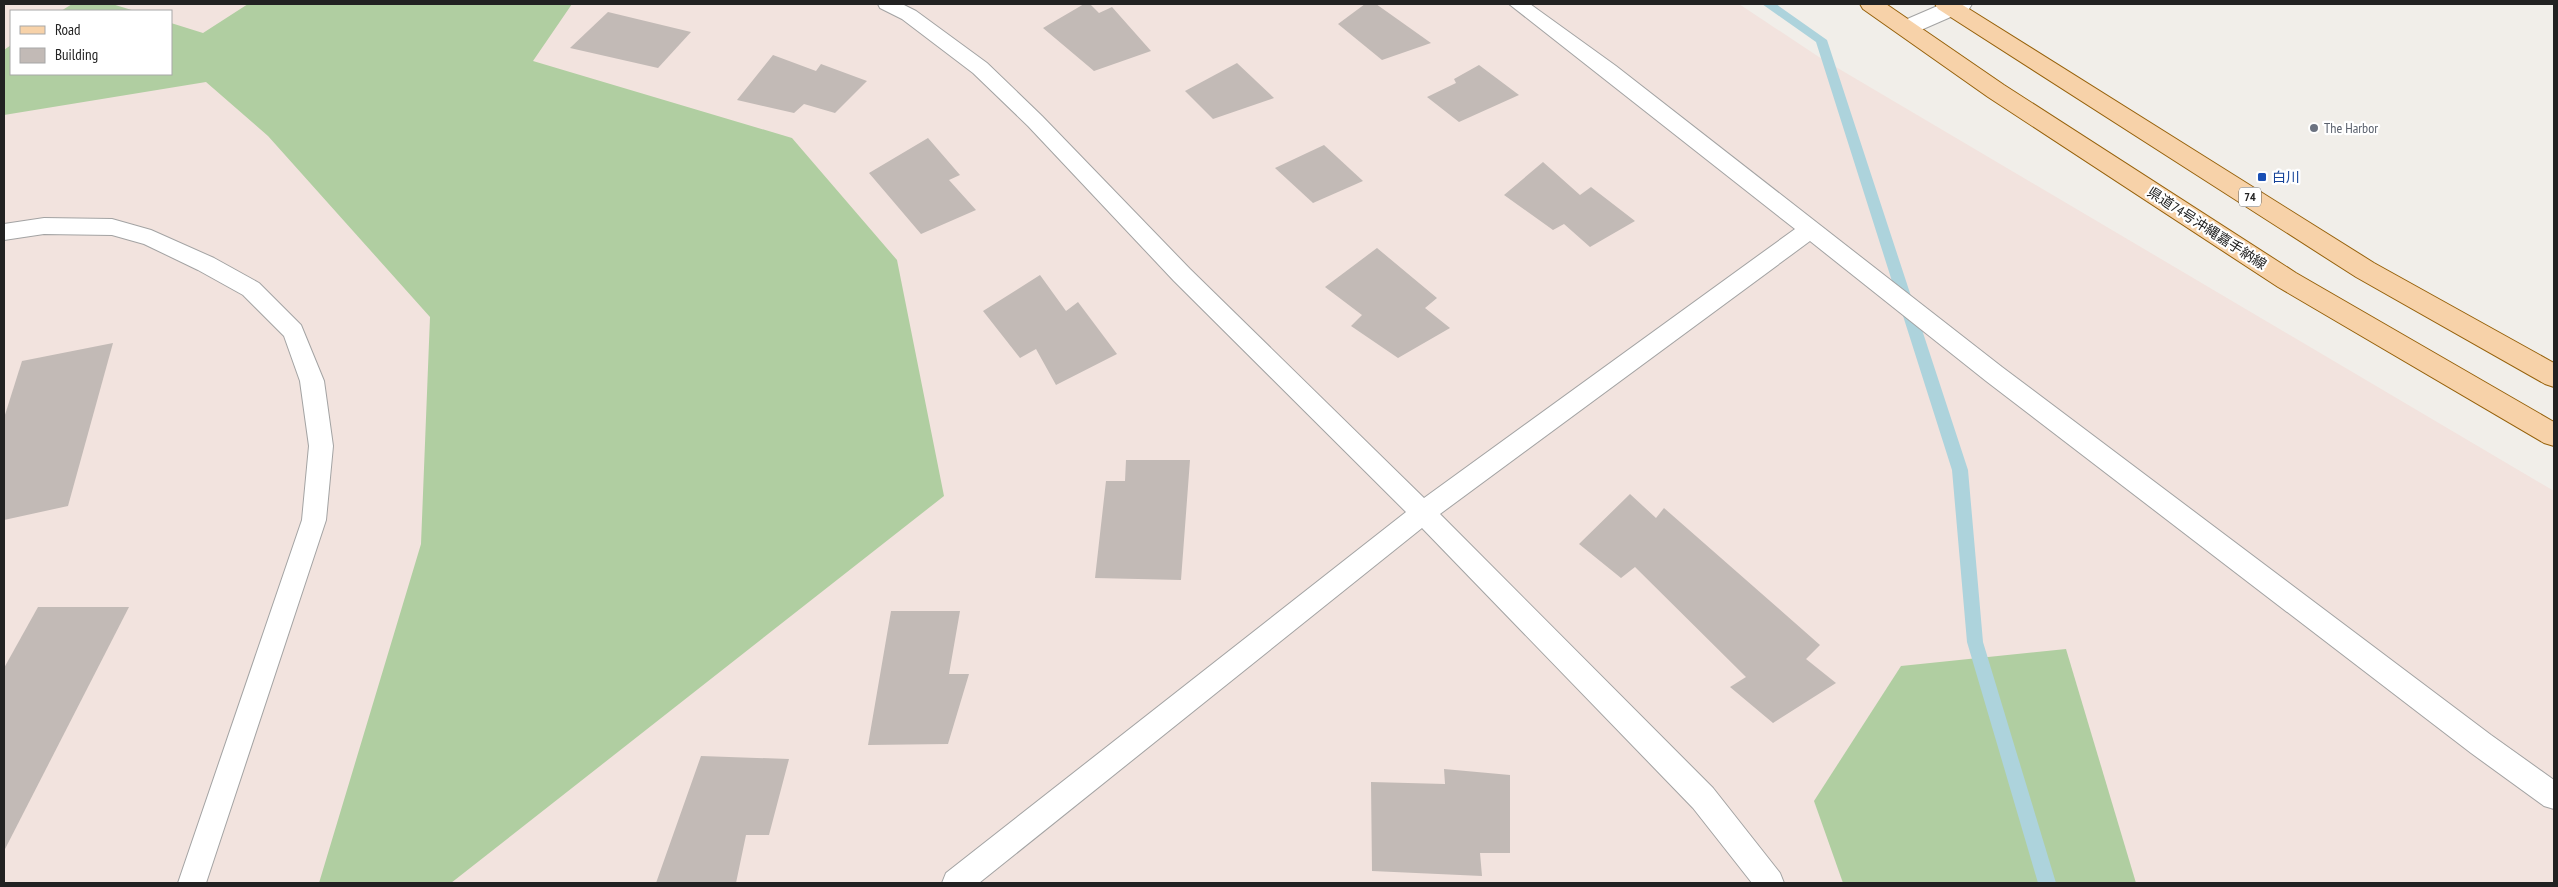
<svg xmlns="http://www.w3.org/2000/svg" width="2558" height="887" viewBox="0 0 2558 887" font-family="'PT Sans Narrow','Noto Sans JP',sans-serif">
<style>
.military{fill:#f2e3de;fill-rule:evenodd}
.forest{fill:#b0cea1}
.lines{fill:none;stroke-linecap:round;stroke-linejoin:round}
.stream{fill:#add3dc;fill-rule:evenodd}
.building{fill:#c2bab6}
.lane-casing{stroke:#a3a3a3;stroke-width:2}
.street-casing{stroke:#a3a3a3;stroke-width:2}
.primary-casing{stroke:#96610a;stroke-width:2}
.lane{fill:#fff;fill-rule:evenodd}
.street{fill:#fff;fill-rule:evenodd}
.primary{fill:#f7d2a9;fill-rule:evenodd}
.worship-dot{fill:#6b7280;stroke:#fff;stroke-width:2}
.transit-dot{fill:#1a4fb4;stroke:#fff;stroke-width:2}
.labels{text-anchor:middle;stroke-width:4.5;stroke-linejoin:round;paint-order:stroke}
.shield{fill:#fff;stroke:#646464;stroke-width:1}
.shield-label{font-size:12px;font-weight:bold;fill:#222}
.worship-label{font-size:14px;fill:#5b616d;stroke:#fff;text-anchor:start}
.transit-label{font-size:14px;fill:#164399;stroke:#fff;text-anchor:start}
.street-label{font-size:14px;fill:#222;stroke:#fff}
</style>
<rect width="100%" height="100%" fill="#f1eee9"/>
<path class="military" d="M4,4H1739L1819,57L2554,491V883H4ZM11,11H171V74H11Z"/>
<g class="forest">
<path d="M72,4H112L135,11H61Z"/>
<path d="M248,4H572L533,61L792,138L897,260L944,496L451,883H319L421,544L430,317L268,136L206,82L4,115V50L11,45V74H171V23L203,33Z"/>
<path d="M2066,649L2136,883H1843L1814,801L1901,666Z"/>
</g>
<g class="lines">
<path class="stream" d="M1762,4H1776L1827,40L1968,470L1983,642L2056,883H2038L1967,642L1952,470L1816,42Z"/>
</g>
<g class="building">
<path d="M1084,4H1090L1099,13L1112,7L1151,51L1094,71L1043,28Z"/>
<path d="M1365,4H1376L1431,43L1382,60L1338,24Z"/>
<path d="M608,12L691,32L658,68L570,48Z"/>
<path d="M773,55L816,71L821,64L867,81L835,113L804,104L794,113L737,100Z"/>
<path d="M1237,63L1274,98L1213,119L1185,91Z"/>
<path d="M1479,65L1519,95L1459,122L1427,97L1456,83L1454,79Z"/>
<path d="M928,138L960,175L949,180L976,210L921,234L869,173Z"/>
<path d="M1324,145L1363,181L1313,203L1275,168Z"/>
<path d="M1543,162L1580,195L1591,187L1635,221L1590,247L1564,224L1553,230L1504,195Z"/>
<path d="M1377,248L1437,298L1425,308L1450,328L1398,358L1351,326L1362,315L1325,287Z"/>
<path d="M1040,275L1066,311L1078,302L1117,354L1056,385L1036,349L1020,358L983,311Z"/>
<path d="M113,343L68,506L4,520V418L22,361Z"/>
<path d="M1126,460H1190L1181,580L1095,578L1106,481H1125Z"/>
<path d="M1630,494L1656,518L1664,508L1820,645L1806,659L1836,683L1773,723L1730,687L1746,677L1635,567L1621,578L1579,544Z"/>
<path d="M38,607H129L4,851V668Z"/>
<path d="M891,611H960L949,674H969L948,744L868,745Z"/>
<path d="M701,756L789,759L769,835H746L736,883H656Z"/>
<path d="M1444,769L1510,775V853H1480L1482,876L1372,871L1371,782L1445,784Z"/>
</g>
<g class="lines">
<g class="lane-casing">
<g id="lane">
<path d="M878,4H902L916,11L987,63L1042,116L1190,269L1424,498L1795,229L1509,4H1530L1616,66L2002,367L2491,735L2554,780V809L2544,806L2471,753L1986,381L1810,241L1440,514L1713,788L1780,873L1784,883H1752L1693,808L1422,528L979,883H942L946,873L1406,512L1174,281L1028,126L973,73L902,19L880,8Z"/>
<path d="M44,218L112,219L151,230L214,258L259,283L301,325L324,381L333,446L326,520L206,883H178L302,520L309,446L300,381L284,336L243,295L198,270L144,244L112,235L44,234L4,240V224Z"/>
</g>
</g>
<g class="street-casing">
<path id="street" d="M1942,4H1972L1969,9L1914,33L1906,35L1898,33L1895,28L1898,23Z"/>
</g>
<g class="primary-casing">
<g id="primary">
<path d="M1860,4H1886L2004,85L2296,273L2554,422V446L2544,443L2278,287L1988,97L1863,9Z"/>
<path d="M1935,4H1961L2374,263L2554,363V387L2545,384L2356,277L1938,9Z"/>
</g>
</g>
<use href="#lane" class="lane"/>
<use href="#street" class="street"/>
<use href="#primary" class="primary"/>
</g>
<circle class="worship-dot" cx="2314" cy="128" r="5"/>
<rect class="transit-dot" x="2257" y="172" width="10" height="10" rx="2.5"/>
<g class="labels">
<rect class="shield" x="2239" y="187.5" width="22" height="19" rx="4"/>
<g class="shield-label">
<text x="2250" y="201">74</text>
</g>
<g class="worship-label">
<text x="2324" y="133">The Harbor</text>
</g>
<g class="transit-label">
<text x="2272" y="182">白川</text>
</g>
<g class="street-label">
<text transform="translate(2207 228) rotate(33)" y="5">県道74号沖縄嘉手納線</text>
</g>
</g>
<rect width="2558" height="887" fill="none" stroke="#222222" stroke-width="10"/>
<rect x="10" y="10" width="162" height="65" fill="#ffffff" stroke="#a7a7a7"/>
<rect x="20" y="26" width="25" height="8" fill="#f7d2a9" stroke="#a7a7a7"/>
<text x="55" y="35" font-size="15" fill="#222222">Road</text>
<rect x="20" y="48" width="25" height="15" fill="#c2bab6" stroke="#a7a7a7"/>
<text x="55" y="60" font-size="15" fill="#222222">Building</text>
</svg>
